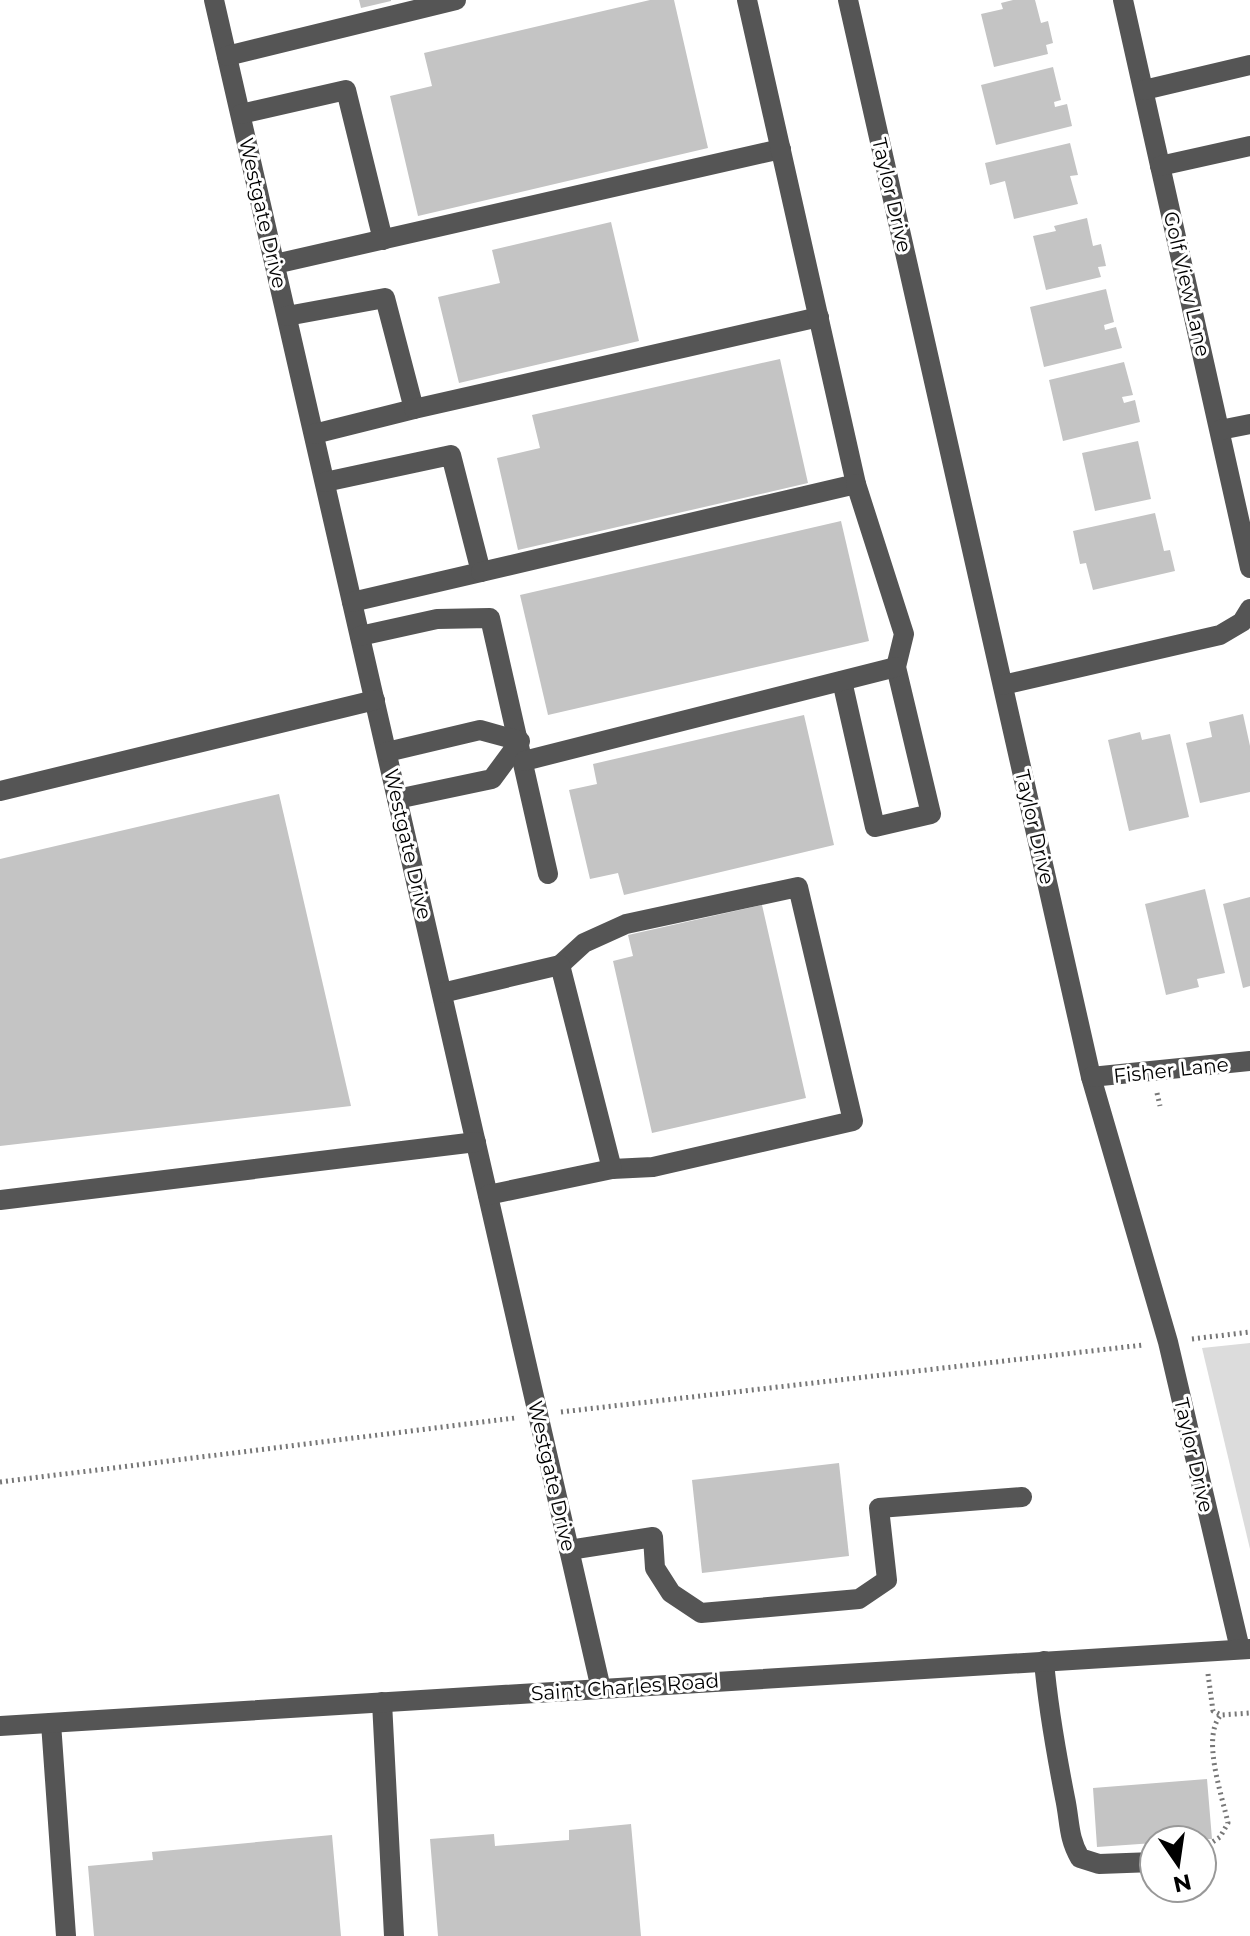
<svg xmlns="http://www.w3.org/2000/svg" width="1250" height="1936" viewBox="0 0 1250 1936" font-family="Montserrat,sans-serif">
<style>
.green{fill:#dcdcdc}
.building{fill:#c4c4c4}
.lines{fill:none;stroke-linecap:round;stroke-linejoin:round}
.path{stroke:#777;stroke-width:5;stroke-dasharray:2 4;stroke-linecap:butt}
.minor{stroke:#555;stroke-width:20}
.labels{text-anchor:middle;stroke-width:6;stroke-linejoin:round;paint-order:stroke}
.street-label{font-size:20px;fill:#000;stroke:#fff}
</style>
<rect width="100%" height="100%" fill="#fff"/>
<path class="green" d="M1250,1343V1549L1202,1348Z"/>
<g class="building">
<path d="M359,0H391V1L361,8Z"/>
<path d="M650,0H674L708,148L418,216L390,96L432,86L424,53Z"/>
<path d="M1013,0H1035L1041,23L1048,21L1053,43L1046,45L1048,54L994,67L981,14L1003,9L1001,3Z"/>
<path d="M1053,67L1061,100L1054,102L1055,107L1067,104L1072,126L996,145L981,85Z"/>
<path d="M1070,143L1078,175L1070,176L1078,204L1014,219L1005,181L990,185L985,163Z"/>
<path d="M1087,218L1093,246L1101,244L1106,266L1098,267L1101,277L1046,290L1033,236L1056,231L1054,226Z"/>
<path d="M611,222L639,341L459,383L438,297L500,283L492,250Z"/>
<path d="M1106,289L1114,322L1104,325L1105,330L1116,327L1122,348L1044,367L1030,307Z"/>
<path d="M780,359L808,483L518,550L497,458L540,448L532,415Z"/>
<path d="M1124,362L1133,395L1122,397L1124,403L1135,400L1140,422L1063,441L1049,380Z"/>
<path d="M1138,441L1151,499L1095,511L1082,453Z"/>
<path d="M1155,513L1164,551L1170,550L1175,571L1093,590L1086,563L1080,564L1073,531Z"/>
<path d="M841,521L869,641L548,715L520,595Z"/>
<path d="M1243,714L1250,746V792L1200,803L1186,743L1212,737L1209,722Z"/>
<path d="M804,715L834,845L624,895L618,873L590,879L569,790L597,784L593,764Z"/>
<path d="M1140,732L1142,740L1170,734L1189,817L1129,831L1108,740Z"/>
<path d="M279,794L351,1106L0,1146V859Z"/>
<path d="M1205,889L1225,973L1197,979L1199,987L1166,995L1145,904Z"/>
<path d="M1250,897V986L1243,988L1223,904Z"/>
<path d="M762,905L806,1098L652,1133L613,961L633,956L628,935Z"/>
<path d="M839,1463L849,1556L702,1573L692,1480Z"/>
<path d="M1207,1779L1212,1839L1154,1840V1843L1097,1847L1093,1788Z"/>
<path d="M631,1824L641,1936H438L430,1839L494,1834L495,1846L569,1840V1830Z"/>
<path d="M332,1835L341,1936H94L88,1866L153,1860L152,1852Z"/>
</g>
<g class="lines">
<g class="path">
<path d="M1157,1093L1160,1106"/>
<path d="M1192,1339L1250,1332"/>
<path d="M561,1412L1143,1345"/>
<path d="M0,1482L515,1418"/>
<path d="M1208,1674L1213,1711L1221,1715L1250,1713"/>
<path d="M1208,1845L1220,1837L1228,1823C1222,1795 1201,1737 1221,1715"/>
</g>
<g class="minor">
<path d="M214,0L601,1689"/>
<path d="M848,0L1091,1077L1168,1342L1240,1649"/>
<path d="M1123,0L1250,568"/>
<path d="M227,56L456,0"/>
<path d="M1144,90L1250,65"/>
<path d="M241,114L346,90L383,240"/>
<path d="M1160,166L1250,146"/>
<path d="M275,264L781,149"/>
<path d="M287,316L385,298L414,409L314,434"/>
<path d="M414,409L819,317"/>
<path d="M1220,430L1250,424"/>
<path d="M325,482L451,455L481,572L352,602"/>
<path d="M481,572L856,484L747,0"/>
<path d="M360,636L437,619L490,618L548,874"/>
<path d="M842,681L875,827L931,814L896,667L904,634L856,484"/>
<path d="M1003,685L1220,635L1242,622L1250,609"/>
<path d="M387,752L480,730L520,741L492,779L397,799"/>
<path d="M524,761L896,667"/>
<path d="M0,791L375,700"/>
<path d="M560,965L584,943L626,924L798,887L853,1121L653,1167L612,1169"/>
<path d="M442,993L560,965L612,1169L488,1195"/>
<path d="M1091,1077L1250,1061"/>
<path d="M0,1200L476,1142"/>
<path d="M569,1550L653,1537L655,1568L671,1593L701,1613L859,1599L887,1580L879,1508L1022,1497"/>
<path d="M1044,1661C1048,1708 1056,1752 1065,1798C1070,1821 1068,1838 1080,1858L1099,1864L1154,1862"/>
<path d="M382,1702L394,1936"/>
<path d="M51,1723L66,1936"/>
<path d="M0,1726L1250,1649"/>
</g>
</g>
<g class="labels">
<g class="street-label">
<text transform="translate(892 195) rotate(77)" y="7">Taylor Drive</text>
<text transform="translate(263 213) rotate(77)" y="7">Westgate Drive</text>
<text transform="translate(1187 284) rotate(77)" y="7">Golf View Lane</text>
<text transform="translate(1035 827) rotate(77)" y="7">Taylor Drive</text>
<text transform="translate(408 844) rotate(77)" y="7">Westgate Drive</text>
<text transform="translate(1171 1070) rotate(-6)" y="7">Fisher Lane</text>
<text transform="translate(1194 1455) rotate(77)" y="7">Taylor Drive</text>
<text transform="translate(552 1476) rotate(77)" y="7">Westgate Drive</text>
<text transform="translate(625 1687) rotate(-4)" y="7">Saint Charles Road</text>
</g>
</g>
<g transform="translate(1178 1864) rotate(167)"><circle r="38" fill="#ffffff" stroke="#999999" stroke-width="2"/>
<path d="M0-6L14 30L0 20L-14 30Z" fill="#000000"/>
<text y="-12" font-size="22" font-weight="bold" text-anchor="middle" fill="#000000">N</text>
</g>
</svg>
